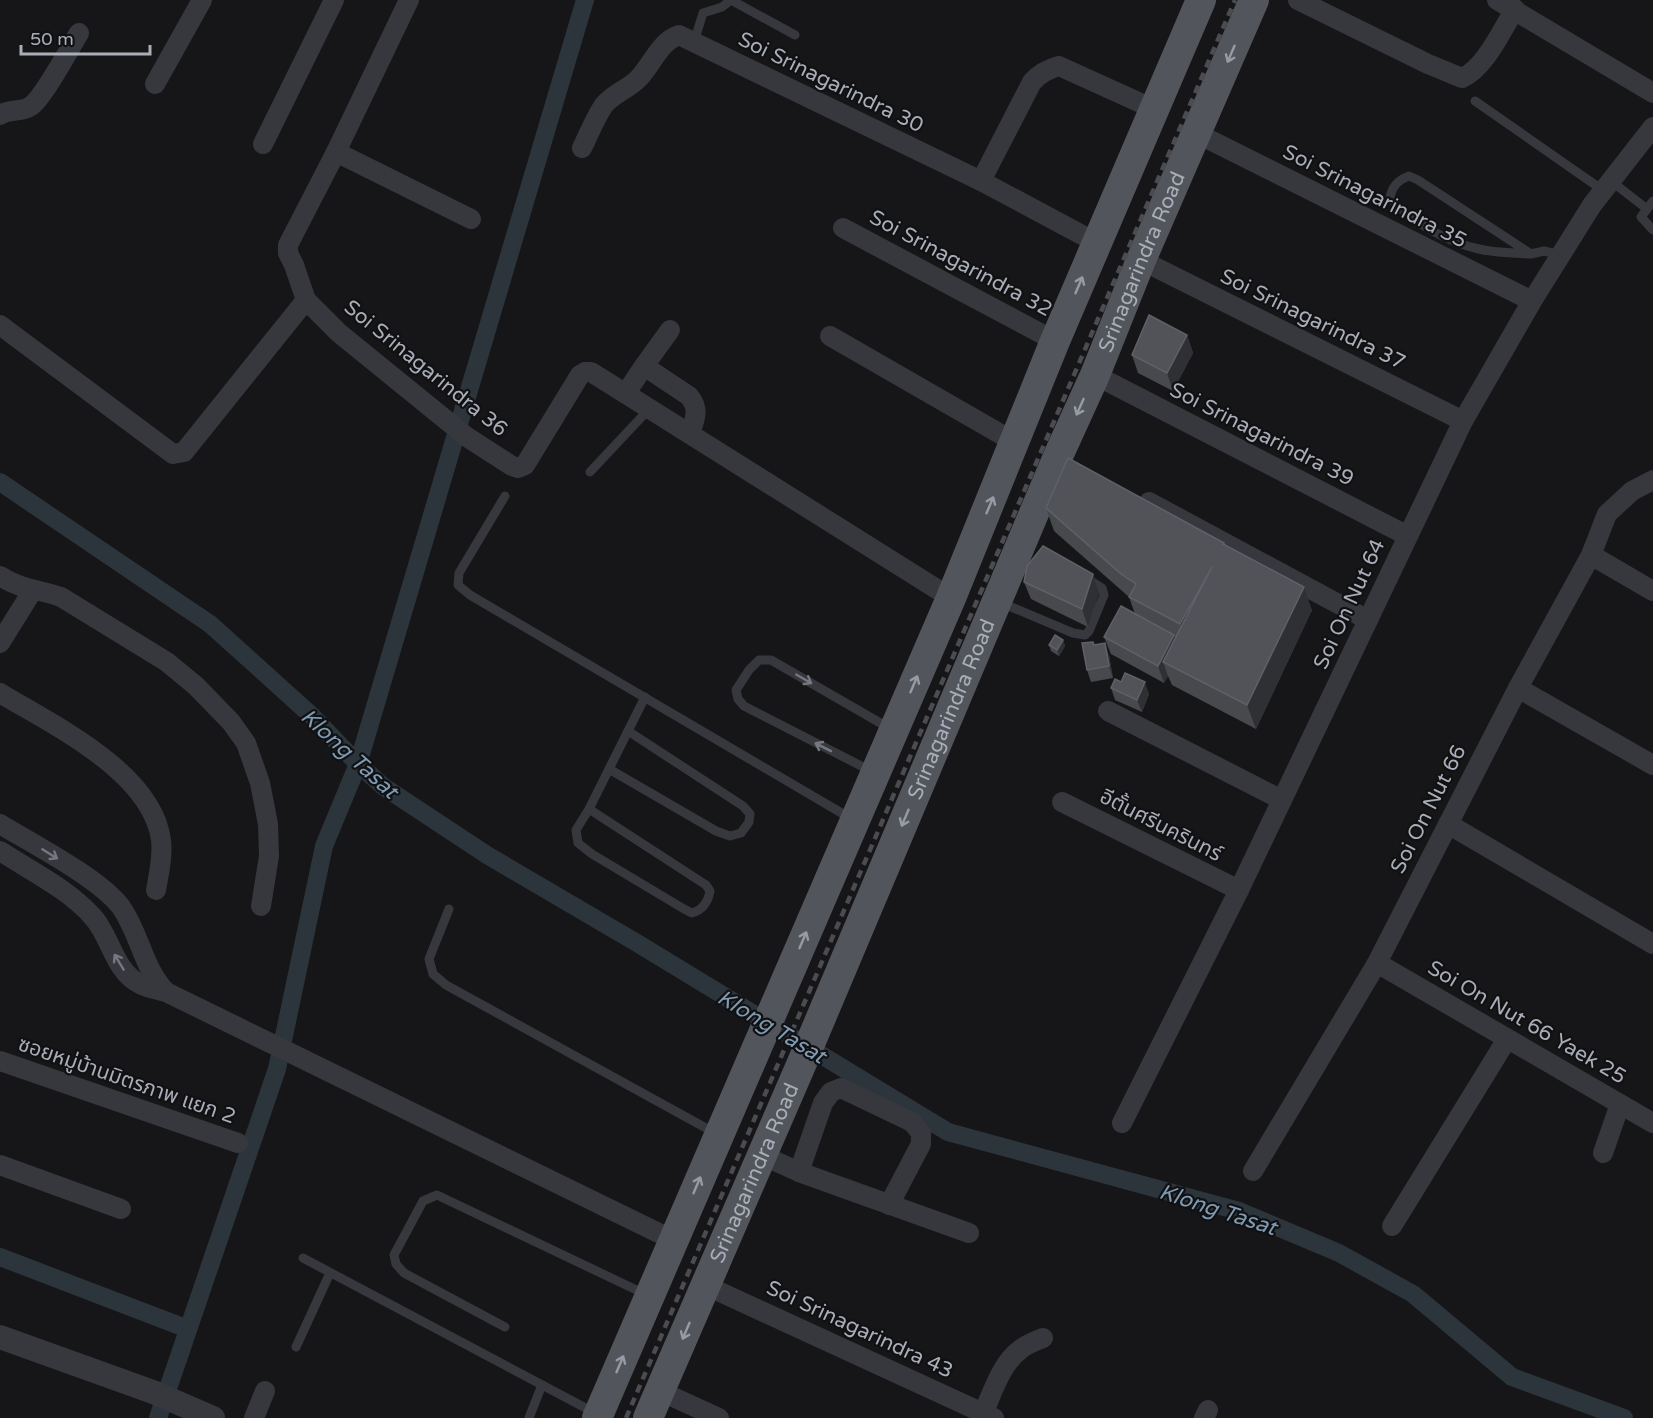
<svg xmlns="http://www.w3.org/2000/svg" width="1653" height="1418" viewBox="0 0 1653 1418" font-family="'Varela Round','Noto Sans Thai',sans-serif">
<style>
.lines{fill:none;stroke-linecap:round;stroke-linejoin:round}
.canal{stroke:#2c353c;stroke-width:18}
.service{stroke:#37383d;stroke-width:9}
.minor{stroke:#37383d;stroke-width:20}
.tertiary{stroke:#37383d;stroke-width:24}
.primary{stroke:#53555c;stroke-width:30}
.rail{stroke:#4a4c52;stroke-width:4.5;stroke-dasharray:8 6;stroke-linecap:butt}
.wall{fill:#47494d}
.shaded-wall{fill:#2f3033}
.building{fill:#525359;stroke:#5f6168;stroke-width:1.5}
.oneway{stroke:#979ba6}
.oneway2{stroke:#757881}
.labels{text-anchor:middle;stroke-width:4.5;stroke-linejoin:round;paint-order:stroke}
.street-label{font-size:21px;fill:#a8adb8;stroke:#111113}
.water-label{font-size:22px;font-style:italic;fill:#7f9bb3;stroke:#111113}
</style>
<rect width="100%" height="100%" fill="#161618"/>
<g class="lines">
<g class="canal">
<path d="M0,482L210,624L312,716L358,764L384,787L487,855L637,943L948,1132L1239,1211L1339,1253L1413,1294L1512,1377L1624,1418"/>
<path d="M0,1257L188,1329"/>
<path d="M158,1418L277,1069L324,846L358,764L585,0"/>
</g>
<g class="service">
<path d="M731,0L795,35"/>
<path d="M694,42L703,13L722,7L731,0"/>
<path d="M1475,101L1604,191"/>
<path d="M1611,181L1647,209L1653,201"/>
<path d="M1647,209L1641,217L1653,230"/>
<path d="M1531,254C1514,253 1496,253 1479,249C1447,242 1411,222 1390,198C1392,186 1398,180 1409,176L1418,180L1531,254L1544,251L1561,255"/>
<path d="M590,472L650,408"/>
<path d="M505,496L459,573L458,585L470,595L850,818"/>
<path d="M1002,603L1073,633L1085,635L1089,631L1104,595L1102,588L1086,578"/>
<path d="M609,769L716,831L730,836L741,833L749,822L750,814L743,806L628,731"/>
<path d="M873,772L744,706L738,699L736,690L749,670L759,660H771L889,728"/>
<path d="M589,809L706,885L710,891C708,902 703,910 692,913L684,909L592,854L578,843L576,830L589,809L645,697"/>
<path d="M449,909L429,959L433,974L446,985L715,1133"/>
<path d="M303,1258L595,1413"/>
<path d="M505,1327L404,1273L396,1264L394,1255L423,1201L437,1195L647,1295"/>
<path d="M296,1347L330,1273"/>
<path d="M529,1418L542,1385"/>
</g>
<g class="minor">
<path d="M409,0L336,152L288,245V253L294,265L306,300L339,333L467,437L512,466L518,468L525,465L580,375L585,372H591L951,598"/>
<path d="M1298,0L1428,64L1462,78C1485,68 1502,30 1515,9"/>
<path d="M1497,0L1653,93"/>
<path d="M155,84L202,0"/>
<path d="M0,115C10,108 21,113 31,106C43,98 70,48 79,33"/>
<path d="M1196,133L1532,301"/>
<path d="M263,144L334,0"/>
<path d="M582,148C589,134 595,118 604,105C613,94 628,89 638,79C652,65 659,42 679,35L981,181L1097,243"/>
<path d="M336,152L471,219"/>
<path d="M981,181L1032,82C1040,73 1048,69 1059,66L1156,110"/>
<path d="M843,228L1055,341"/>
<path d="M1141,260L1463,421"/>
<path d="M0,325L173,454L184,452L306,300"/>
<path d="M830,336L1016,443"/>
<path d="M644,366L670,330"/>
<path d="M1095,375L1408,536"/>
<path d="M626,393L644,366L689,396C700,409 695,419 690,434"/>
<path d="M1149,502L1368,620"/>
<path d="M1591,555L1653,591"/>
<path d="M0,576C22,590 38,589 61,597L167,662L196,686L231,722L246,743L260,783L268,824L269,856L261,906"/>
<path d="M0,643L33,590"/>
<path d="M1518,688L1653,765"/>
<path d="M0,693C53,725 152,772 161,840C163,856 159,873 156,890"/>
<path d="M1108,711L1282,800"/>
<path d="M1062,802L1239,890"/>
<path d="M0,824C33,844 99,878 121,907C140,934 143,968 166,992"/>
<path d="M1448,824L1653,944"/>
<path d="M0,851C31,871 68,889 93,917C111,937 114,971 140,984C148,988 158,990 166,992L673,1240"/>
<path d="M1377,963L1653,1123"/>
<path d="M0,1061L238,1143"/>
<path d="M1122,1123L1239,890L1463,421L1532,301L1592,205L1653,127"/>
<path d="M1603,1153L1620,1104"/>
<path d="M762,1155L799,1172L969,1233"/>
<path d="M0,1165L121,1209"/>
<path d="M1253,1171L1377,963L1518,688L1591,555L1607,514L1632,491L1653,480"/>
<path d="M799,1172L823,1103L831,1092L841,1088L912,1122L921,1133V1144L889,1205"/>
<path d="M1392,1226L1507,1039"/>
<path d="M705,1285L994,1418"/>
<path d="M660,1391L719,1418"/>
<path d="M254,1418L265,1391"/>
<path d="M981,1418C992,1395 1000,1364 1021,1349C1027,1344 1036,1341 1043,1338"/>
<path d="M1204,1418L1208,1410"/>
</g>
<path class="tertiary" d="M0,1337L153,1392L213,1418"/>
<g class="primary">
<path d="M597,1418L951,598L1055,341L1201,0"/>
<path id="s1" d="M648,1418L801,1065L1059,454L1095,375L1141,260L1254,0"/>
</g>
<path class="rail" d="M626,1418L1235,0"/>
</g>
<g class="wall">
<path d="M1187,335L1193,353L1173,391L1138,373L1132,355Z"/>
<path d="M1046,508L1224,543L1225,545L1312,610L1256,729L1172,685L1168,676L1164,683L1111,654L1104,637L1135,614L1129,597L1054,531Z"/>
<path d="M1093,574L1099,592L1088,627L1031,599L1024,582Z"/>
<path d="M1063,640L1065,646L1059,656L1051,651L1049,645Z"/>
<path d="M1109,655L1113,678L1091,682L1087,670Z"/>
<path d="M1121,682L1149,694L1142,712L1115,700L1111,688Z"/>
</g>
<g class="shaded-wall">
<path d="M1187,335L1193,353L1173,391L1167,373Z"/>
<path d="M1212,567L1189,648L1180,624Z"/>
<path d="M1093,574L1099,592L1088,627L1082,609Z"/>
<path d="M1304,587L1312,610L1256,729L1247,705Z"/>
<path d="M1174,635L1181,653L1163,662L1168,676L1164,683L1158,666Z"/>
<path d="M1063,640L1065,646L1059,656L1057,650Z"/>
<path d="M1105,643L1109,655L1113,678L1109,666Z"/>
<path d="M1145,682L1149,694L1142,712L1137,700Z"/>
</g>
<g class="building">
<path d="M1149,315L1187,335L1167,373L1132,355Z"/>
<path d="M1068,458L1224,543L1223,544L1304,587L1247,705L1163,662L1212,567L1180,624L1129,597L1136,584L1121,574L1046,508Z"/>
<path d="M1043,546L1093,574L1082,609L1024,582L1027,566Z"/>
<path d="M1121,606L1174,635L1158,666L1104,637Z"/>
<path d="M1055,635L1063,640L1057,650L1049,645Z"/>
<path d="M1093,642L1094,645L1105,643L1109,666L1087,670L1082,643Z"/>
<path d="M1125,673L1145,682L1137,700L1111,688L1115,679L1121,682Z"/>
</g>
<defs><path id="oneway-shaft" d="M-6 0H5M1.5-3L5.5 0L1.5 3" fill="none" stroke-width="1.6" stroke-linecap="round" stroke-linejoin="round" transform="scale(1.5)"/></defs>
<g class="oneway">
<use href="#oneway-shaft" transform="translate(1231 54) rotate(113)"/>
<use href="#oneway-shaft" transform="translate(1079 285) rotate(-67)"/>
<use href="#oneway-shaft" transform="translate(1080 407) rotate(114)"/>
<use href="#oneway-shaft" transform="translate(990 505) rotate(-67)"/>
<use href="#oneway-shaft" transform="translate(914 684) rotate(-67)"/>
<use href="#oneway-shaft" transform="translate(905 818) rotate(113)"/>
<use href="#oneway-shaft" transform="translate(803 940) rotate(-67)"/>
<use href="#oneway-shaft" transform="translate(697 1185) rotate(-67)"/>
<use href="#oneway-shaft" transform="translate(686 1331) rotate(113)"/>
<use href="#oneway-shaft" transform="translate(620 1364) rotate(-67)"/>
</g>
<g class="oneway2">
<use href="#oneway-shaft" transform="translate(804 679) rotate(30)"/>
<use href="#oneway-shaft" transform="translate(823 747) rotate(-153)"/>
<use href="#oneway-shaft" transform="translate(50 854) rotate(32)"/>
<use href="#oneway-shaft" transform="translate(119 962) rotate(-121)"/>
</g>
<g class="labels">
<g class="street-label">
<text transform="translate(831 82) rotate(26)" y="7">Soi Srinagarindra 30</text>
<text transform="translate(1375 196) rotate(27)" y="7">Soi Srinagarindra 35</text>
<text dy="7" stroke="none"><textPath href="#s1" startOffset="1257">Srinagarindra Road</textPath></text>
<text transform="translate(961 263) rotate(28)" y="7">Soi Srinagarindra 32</text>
<text transform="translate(1313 319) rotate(26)" y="7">Soi Srinagarindra 37</text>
<text transform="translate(426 368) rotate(39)" y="7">Soi Srinagarindra 36</text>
<text transform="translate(1262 434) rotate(27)" y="7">Soi Srinagarindra 39</text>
<text transform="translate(1349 604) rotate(-65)" y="7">Soi On Nut 64</text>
<text dy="7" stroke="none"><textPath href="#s1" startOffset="771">Srinagarindra Road</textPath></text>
<text transform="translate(1428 809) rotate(-63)" y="7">Soi On Nut 66</text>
<text transform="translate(1161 825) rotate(27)" y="7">อีตั้นศรีนครินทร์</text>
<text transform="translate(1527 1022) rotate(30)" y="7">Soi On Nut 66 Yaek 25</text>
<text transform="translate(127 1080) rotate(19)" y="7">ซอยหมู่บ้านมิตรภาพ แยก 2</text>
<text dy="7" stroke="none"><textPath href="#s1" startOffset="267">Srinagarindra Road</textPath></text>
<text transform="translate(860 1329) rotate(25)" y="7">Soi Srinagarindra 43</text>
</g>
<g class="water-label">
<text transform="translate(350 753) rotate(42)" y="8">Klong Tasat</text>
<text transform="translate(772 1026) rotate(31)" y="8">Klong Tasat</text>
<text transform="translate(1218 1209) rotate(18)" y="8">Klong Tasat</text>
</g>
</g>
<path d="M21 45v9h129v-9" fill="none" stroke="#a8adb8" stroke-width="3"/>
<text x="30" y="45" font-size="18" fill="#a8adb8" stroke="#111113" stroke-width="4.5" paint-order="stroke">50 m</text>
</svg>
